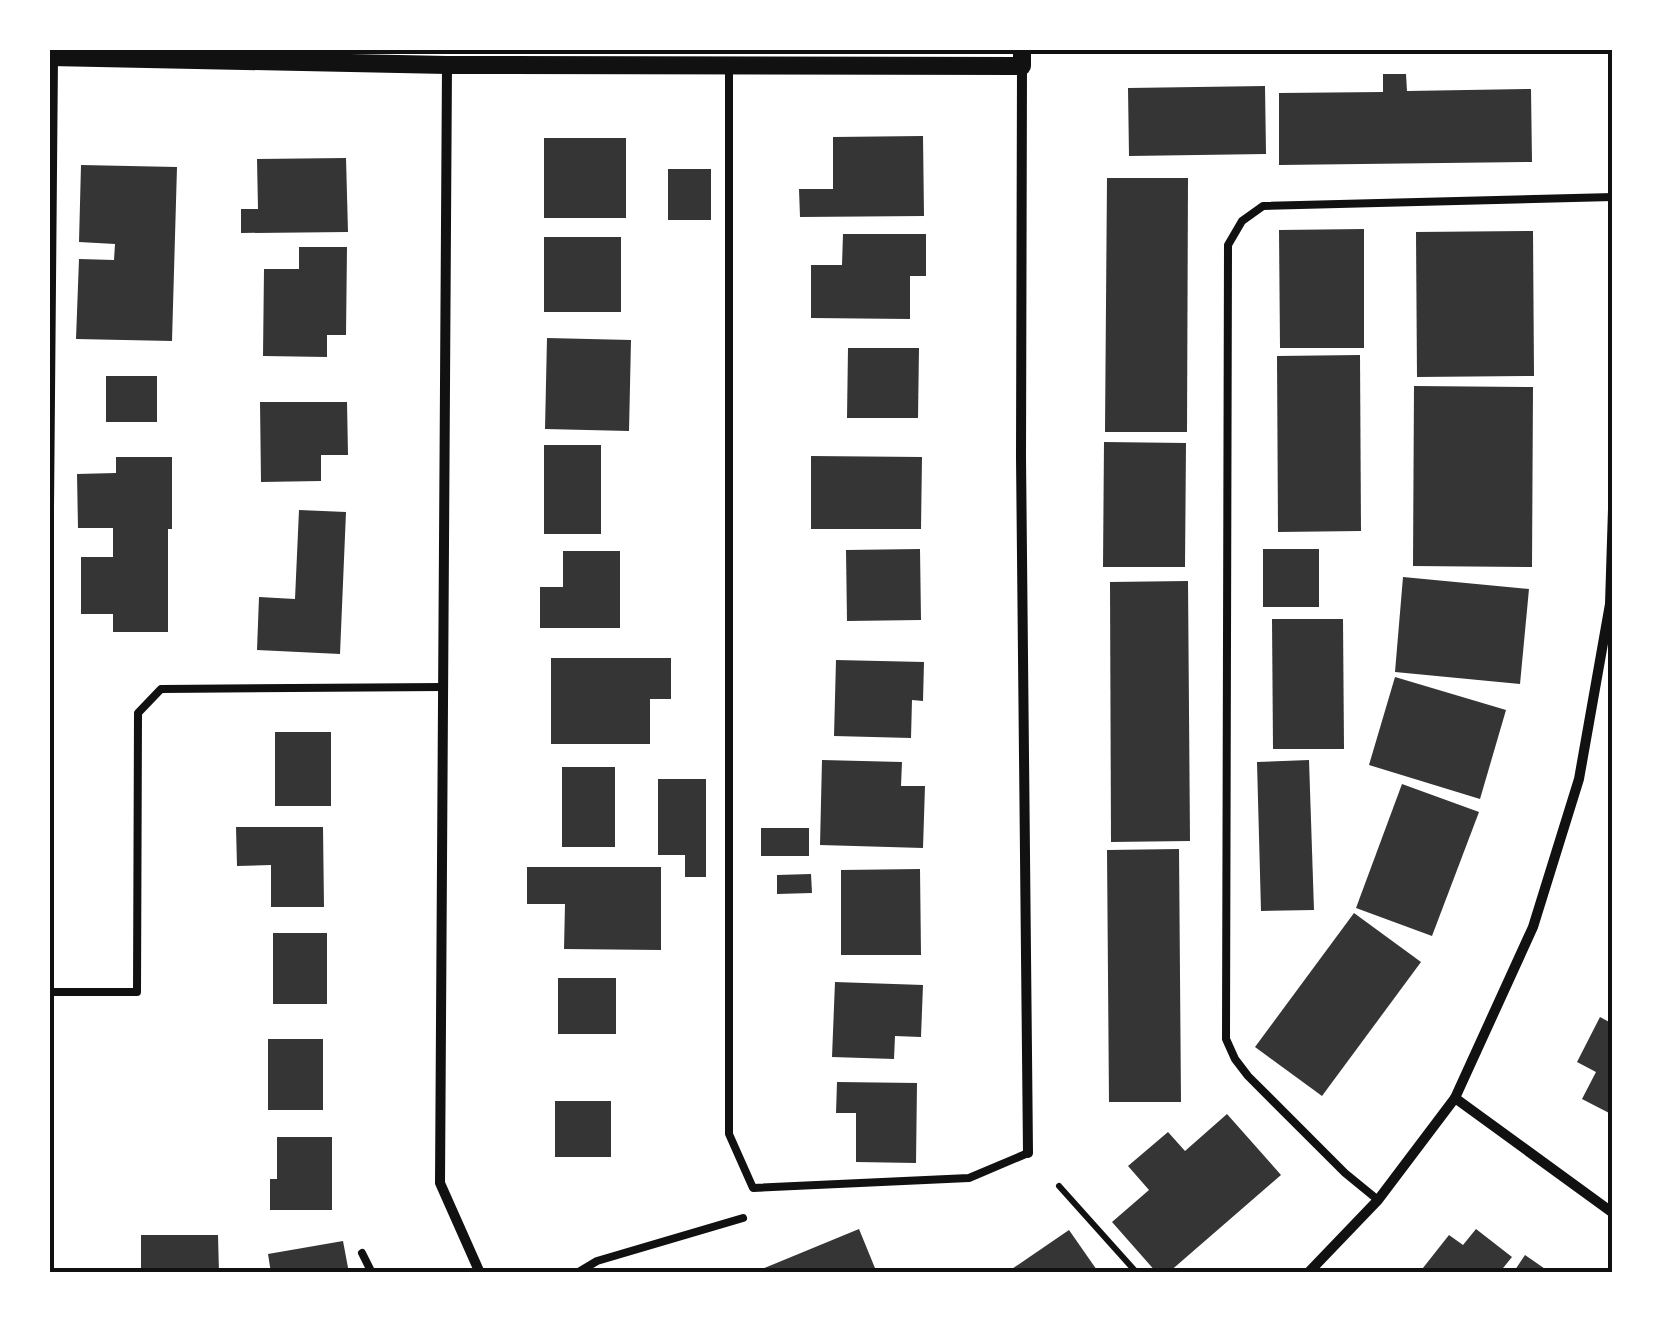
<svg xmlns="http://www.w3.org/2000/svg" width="1663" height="1323" viewBox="0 0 1663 1323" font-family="Inter,sans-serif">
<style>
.building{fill:#353535}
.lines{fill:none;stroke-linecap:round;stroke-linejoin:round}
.path{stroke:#111;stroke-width:6}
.service{stroke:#111;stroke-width:8}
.minor{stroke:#111;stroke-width:10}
.tertiary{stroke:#111;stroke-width:18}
.neatline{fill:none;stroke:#111;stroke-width:4}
</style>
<rect width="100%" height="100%" fill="#fff"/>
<g class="building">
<path d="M1383,74H1406L1407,91L1531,89L1532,162L1279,165V93L1383,92Z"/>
<path d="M1265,86L1266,154L1129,156L1128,88Z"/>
<path d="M923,136L924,216L800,217L799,189H833V137Z"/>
<rect x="544" y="138" width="82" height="80"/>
<path d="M346,158L348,232L241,233V209H258L257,159Z"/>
<path d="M81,165L177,167L172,341L76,339L79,259L114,260L115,244L79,242Z"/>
<rect x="668" y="169" width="43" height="51"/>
<path d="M1107,178H1188L1187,432H1105Z"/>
<path d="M1364,229V348H1280L1279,230Z"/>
<path d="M1533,231L1534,376L1417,377L1416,232Z"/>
<path d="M843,234H926V276H910V319L811,318V265H842Z"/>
<rect x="544" y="237" width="77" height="75"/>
<path d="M299,247H347L346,335H327V357L263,356L264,269H299Z"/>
<path d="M547,338L631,340L629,431L545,429Z"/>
<path d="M848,348H919L918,418H847Z"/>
<path d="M1360,355L1361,531L1278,532L1277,356Z"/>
<rect x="106" y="376" width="51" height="46"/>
<path d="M1414,386L1533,387L1532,567L1413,566Z"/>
<path d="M260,402H347L348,455H321V481L261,482Z"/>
<path d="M1104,442L1186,443L1185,567H1103Z"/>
<rect x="544" y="445" width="57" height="89"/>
<path d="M811,456L922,457L921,529H811Z"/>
<path d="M116,457H172V529H168V632H113V614H81V557H113V528H78L77,474L116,473Z"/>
<path d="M299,510L346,512L340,654L257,650L259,597L295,599Z"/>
<path d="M920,549L921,620L847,621L846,550Z"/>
<rect x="1263" y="549" width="56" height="58"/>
<path d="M563,551H620V628H540V587H563Z"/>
<path d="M1403,577L1529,589L1520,684L1395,672Z"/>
<path d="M1188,581L1190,841L1111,842L1110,582Z"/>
<path d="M1272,619H1343L1344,749H1273Z"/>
<path d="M551,658H671V699H650V744H551Z"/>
<path d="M836,660L924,662L923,701L912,700L911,738L834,736Z"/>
<path d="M1395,677L1506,710L1480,799L1369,765Z"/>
<rect x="275" y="732" width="56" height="74"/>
<path d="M822,760L902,762L901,786H925L923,848L820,845Z"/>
<path d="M1309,760L1314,910L1261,911L1257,762Z"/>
<rect x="562" y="767" width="53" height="80"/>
<path d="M658,779H706V877H685V855H658Z"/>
<path d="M1402,784L1479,812L1432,936L1356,908Z"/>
<path d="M236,827H323L324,907H271V865L237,866Z"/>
<rect x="761" y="828" width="48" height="28"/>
<path d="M1179,849L1181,1102H1109L1107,850Z"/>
<path d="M527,867H661V950L564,949L565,904H527Z"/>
<path d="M920,869L921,955H841V870Z"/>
<path d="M811,874L812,893L777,894V875Z"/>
<path d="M1354,913L1421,962L1322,1096L1255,1047Z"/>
<rect x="273" y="933" width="54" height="71"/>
<rect x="558" y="978" width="58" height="56"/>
<path d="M835,982L923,985L921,1037L895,1036L894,1059L832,1057Z"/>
<path d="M1600,1017L1613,1024V1115L1582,1099L1596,1072L1577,1062Z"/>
<rect x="268" y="1039" width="55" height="71"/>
<path d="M837,1082L917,1083L916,1163L856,1162V1113H836Z"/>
<rect x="555" y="1101" width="56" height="56"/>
<path d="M1227,1114L1281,1175L1168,1273H1157L1112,1222L1149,1190L1128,1166L1168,1132L1185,1151Z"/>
<path d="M277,1137H332V1210H270V1179H277Z"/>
<path d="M859,1229L877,1273H752Z"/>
<path d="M1476,1229L1512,1257L1499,1273H1419L1449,1235L1463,1245Z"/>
<path d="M1069,1230L1099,1273H1006Z"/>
<path d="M141,1235H218L219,1273H141Z"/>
<path d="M343,1241L349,1273H271L268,1254Z"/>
<path d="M1525,1255L1551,1273H1513Z"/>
</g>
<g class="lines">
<path class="path" d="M1059,1186L1137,1273"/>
<g class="service">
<path d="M729,66V1134L753,1188L969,1178L1028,1153"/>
<path d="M50,508L54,58"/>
<path d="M50,992H137L138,713L161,689L443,687"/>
<path d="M1378,1200L1345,1173L1248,1076L1235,1059L1226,1039L1228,245L1242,221L1263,206L1613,197"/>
<path d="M362,1253L372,1273"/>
<path d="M577,1273L597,1261L743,1218"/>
</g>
<g class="minor">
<path d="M447,65L440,1183L480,1273"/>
<path d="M1022,66L1021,457L1028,1153"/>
<path d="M1455,1098L1613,1213"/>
<path d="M1308,1273L1378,1200L1455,1098L1533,927L1579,779L1610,604L1613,509"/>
</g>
<path class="tertiary" d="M50,57L447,65L1022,66V50"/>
</g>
<rect width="1663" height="1323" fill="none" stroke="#ffffff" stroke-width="105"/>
<rect x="52" y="52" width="1558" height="1218" class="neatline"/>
</svg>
